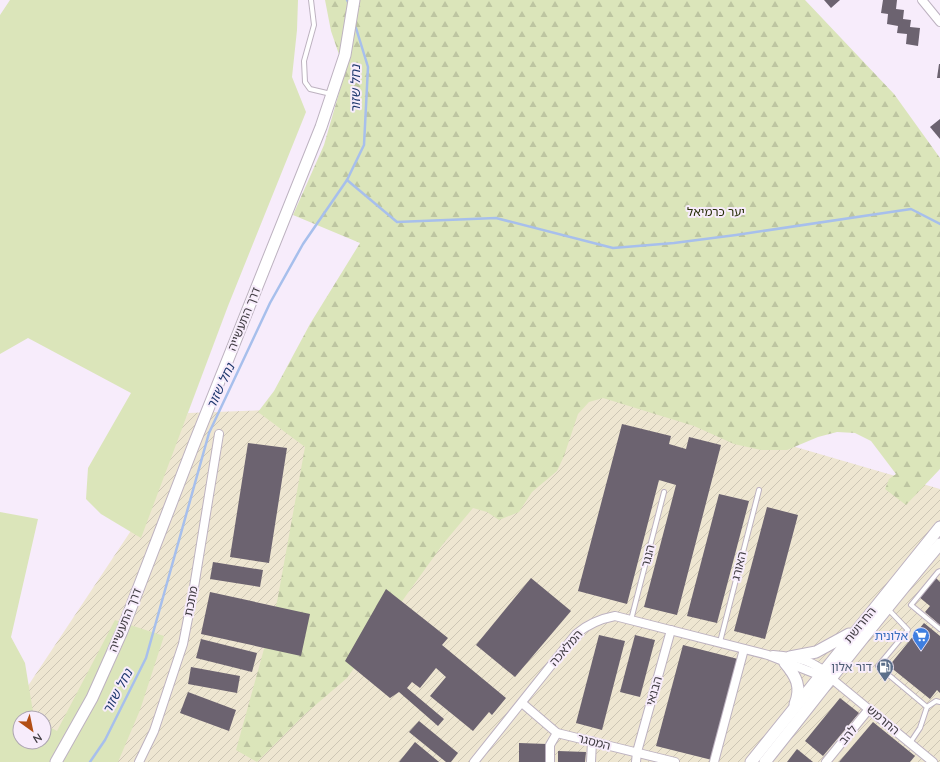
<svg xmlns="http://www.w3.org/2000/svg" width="940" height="762" viewBox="0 0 940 762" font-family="Quicksand,'Noto Sans Hebrew',sans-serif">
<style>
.industrial{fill:url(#industrial-furrows);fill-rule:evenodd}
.green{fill:#dbe5ba}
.forest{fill:url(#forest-firs)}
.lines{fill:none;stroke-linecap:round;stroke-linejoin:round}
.stream{stroke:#a7bfec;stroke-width:2.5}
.building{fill:#6c6370}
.service-casing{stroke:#bdb2c0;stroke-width:6}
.minor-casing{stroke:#bdb2c0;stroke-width:10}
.tertiary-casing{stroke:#bdb2c0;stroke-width:13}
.service{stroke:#fff;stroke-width:4}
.minor{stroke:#fff;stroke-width:8}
.tertiary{stroke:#fff;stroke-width:11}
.labels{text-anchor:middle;stroke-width:4;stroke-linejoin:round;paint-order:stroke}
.park-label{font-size:12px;fill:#272e07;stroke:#f7ecfb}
.street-label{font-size:12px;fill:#3f3b41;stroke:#f7ecfb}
.shop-label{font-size:12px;fill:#366cbe;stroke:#f7ecfb;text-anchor:end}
.service-label{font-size:12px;fill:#4e5e75;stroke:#f7ecfb;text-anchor:end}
.water-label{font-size:13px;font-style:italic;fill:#1e386e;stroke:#f7ecfb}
</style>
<defs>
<pattern id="industrial-furrows" width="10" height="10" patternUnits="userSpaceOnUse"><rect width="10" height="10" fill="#eee6d1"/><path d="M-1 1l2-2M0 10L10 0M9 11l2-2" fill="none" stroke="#cdc6b5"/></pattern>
<pattern id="forest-firs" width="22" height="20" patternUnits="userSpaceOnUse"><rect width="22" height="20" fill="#dbe5ba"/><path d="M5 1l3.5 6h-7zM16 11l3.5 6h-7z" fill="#bdc5a1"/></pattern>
</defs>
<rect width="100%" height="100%" fill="#f7ecfb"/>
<path class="industrial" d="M623,397L940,489V762H0V728L150,502L188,413ZM20,718H44V742H20Z"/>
<g class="green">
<path d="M10,0H298L297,30L292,77L306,112L228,306L141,538L101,514L86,499L88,468L131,393L28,338L0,354V15Z"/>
<path d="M0,512L38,519L11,637L25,663L34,718H20V742H44V724L57,731L115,620L164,636L140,710L118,762H0Z"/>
</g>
<path class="forest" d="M325,0H805L894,94L940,158V469L906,505L885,489L889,479L896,474L871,441L855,433L837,432L818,437L787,450H761L734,444L694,426L603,398L589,402L578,414L564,456L557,471L532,492L519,512L499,520L487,512L473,508L443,544L347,678L305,714L257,762L236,750L277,602L305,447L258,412L274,391L310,324L360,243L293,215L324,145L345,72L331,31Z"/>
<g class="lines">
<g class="stream">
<path d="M347,0L348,2"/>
<path d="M347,180L397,222L496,218L613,248L674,243L736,235L911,209L940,224"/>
<path d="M90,762L105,740L146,658L209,433L270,303L303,244L347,180L364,145L368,67L356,28"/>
</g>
</g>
<g class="building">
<path d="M824,0H840L831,8Z"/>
<path d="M883,0H897L896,9L904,10L903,19L911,20L910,27L920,28L918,46L906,44L907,34L897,33L898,26L887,24L888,14L881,13Z"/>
<path d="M939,64H940V78H937Z"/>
<path d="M940,119V139L930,127Z"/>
<path d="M622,424L671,436L669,444L686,449L689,437L721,445L677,615L644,607L676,485L659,480L627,604L578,591Z"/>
<path d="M248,443L287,448L269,563L230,557Z"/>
<path d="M719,494L749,501L717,623L687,616Z"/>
<path d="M767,507L798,515L765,639L734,631Z"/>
<path d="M213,562L263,570L260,587L210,579Z"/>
<path d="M531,578L571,611L515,677L476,645Z"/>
<path d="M936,578L940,582V625L925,612L930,606L919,597Z"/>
<path d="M386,589L448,638L442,645L506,698L492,715L489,712L473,731L430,696L446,677L436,668L420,688L412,682L407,688L444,719L438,726L399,692L390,698L345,661Z"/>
<path d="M210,592L310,614L301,656L201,634Z"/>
<path d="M924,623L940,636V693L937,690L930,699L889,666Z"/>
<path d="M599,635L625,641L602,730L576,723Z"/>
<path d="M635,635L655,640L640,697L620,692Z"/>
<path d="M201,639L257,653L252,672L196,658Z"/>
<path d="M683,645L738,659L712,760L656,746Z"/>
<path d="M191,667L240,676L237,693L188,684Z"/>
<path d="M188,692L236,710L229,731L180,713Z"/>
<path d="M840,698L859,713L823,756L805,741Z"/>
<path d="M419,721L458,753L451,762H446L409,732Z"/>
<path d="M873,722L915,756L910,762H839Z"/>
<path d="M415,742L439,762H399Z"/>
<path d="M519,743L547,744L546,762H519Z"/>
<path d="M797,749L813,762H787Z"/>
<path d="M558,751L586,752L585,762H558Z"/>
</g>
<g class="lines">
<g class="service-casing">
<g id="service">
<path d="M311,0L314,25L304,61L305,82L310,89L331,94"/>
<path d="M940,571L938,572L911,605L940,629"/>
<path d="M888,609L908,630L878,666L927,707"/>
<path d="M631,620L664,492"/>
<path d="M720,642L759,490"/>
<path d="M910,743L920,728L927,707L936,701L940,702"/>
</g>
</g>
<g class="minor-casing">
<g id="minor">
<path d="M922,0L940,22"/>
<path d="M773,655C796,657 816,660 832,679L933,762"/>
<path d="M522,703L557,733L675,762"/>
<path d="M139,762L154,731L183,644L193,593L219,434"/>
<path d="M474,762L576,634C588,624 599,619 615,616L768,655L824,677"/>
<path d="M550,762V745L557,733"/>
<path d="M591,762L592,741"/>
<path d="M636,762L637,752L671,630"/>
<path d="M714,762L744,649"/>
<path d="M826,762L869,709"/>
</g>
</g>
<g class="tertiary-casing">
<g id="tertiary">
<path d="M790,657L816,652L849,634"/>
<path d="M785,663C796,676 802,687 795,704"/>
<path d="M56,762L92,698L122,631L194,444L321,127L345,55L354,0"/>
<path d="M751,762L940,527"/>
<path d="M765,762C823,689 880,615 940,544"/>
</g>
</g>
<use href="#service" class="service"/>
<use href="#minor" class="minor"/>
<use href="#tertiary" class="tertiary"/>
</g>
<defs>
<g id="supermarket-pin" transform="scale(0.9)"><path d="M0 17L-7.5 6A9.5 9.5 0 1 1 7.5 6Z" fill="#3f7fe0" stroke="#f7ecfb"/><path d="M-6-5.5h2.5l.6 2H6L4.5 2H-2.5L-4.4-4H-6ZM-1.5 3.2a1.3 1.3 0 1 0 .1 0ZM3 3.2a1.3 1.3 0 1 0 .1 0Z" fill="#fff"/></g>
<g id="fuel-pin" transform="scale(0.9)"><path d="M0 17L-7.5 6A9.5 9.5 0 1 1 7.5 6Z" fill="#5c6f8a" stroke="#f7ecfb"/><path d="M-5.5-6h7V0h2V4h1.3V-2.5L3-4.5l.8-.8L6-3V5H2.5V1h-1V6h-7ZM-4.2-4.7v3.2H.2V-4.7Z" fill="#fff"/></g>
</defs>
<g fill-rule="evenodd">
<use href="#supermarket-pin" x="921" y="636"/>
<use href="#fuel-pin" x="885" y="667"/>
</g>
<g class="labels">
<g class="park-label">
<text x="716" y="216">יער כרמיאל</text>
</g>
<g class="street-label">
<text transform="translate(244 319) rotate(-68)" y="4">דרך התעשייה</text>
<text transform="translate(648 556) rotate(-76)" y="4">הנגר</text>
<text transform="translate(739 566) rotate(-76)" y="4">האורג</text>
<text transform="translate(191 601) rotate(-79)" y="4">מתכת</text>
<text transform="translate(125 620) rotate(-68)" y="4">דרך התעשייה</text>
<text transform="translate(860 625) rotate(-51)" y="4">החרושת</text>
<text transform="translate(566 648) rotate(-49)" y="4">המלאכה</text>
<text transform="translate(654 691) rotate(-74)" y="4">הבנאי</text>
<text transform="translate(883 720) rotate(40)" y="4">החרמש</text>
<text transform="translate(848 735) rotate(-51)" y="4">להב</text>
<text transform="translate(594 742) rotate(14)" y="4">המסגר</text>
</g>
<g class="shop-label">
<text x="908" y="640">אלונית</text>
</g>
<g class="service-label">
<text x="872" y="671">דור אלון</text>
</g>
<g class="water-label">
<text transform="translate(355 89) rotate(-90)" y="5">נחל שזור</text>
<text transform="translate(220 386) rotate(-65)" y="5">נחל שזור</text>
<text transform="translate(117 691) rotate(-62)" y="5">נחל שזור</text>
</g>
</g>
<g transform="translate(32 730) rotate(147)"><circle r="19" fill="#f7ecfb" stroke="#ada5b1"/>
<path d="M0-3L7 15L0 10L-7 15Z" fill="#b24f16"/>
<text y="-6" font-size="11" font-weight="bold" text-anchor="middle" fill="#3f3b41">N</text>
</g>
</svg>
